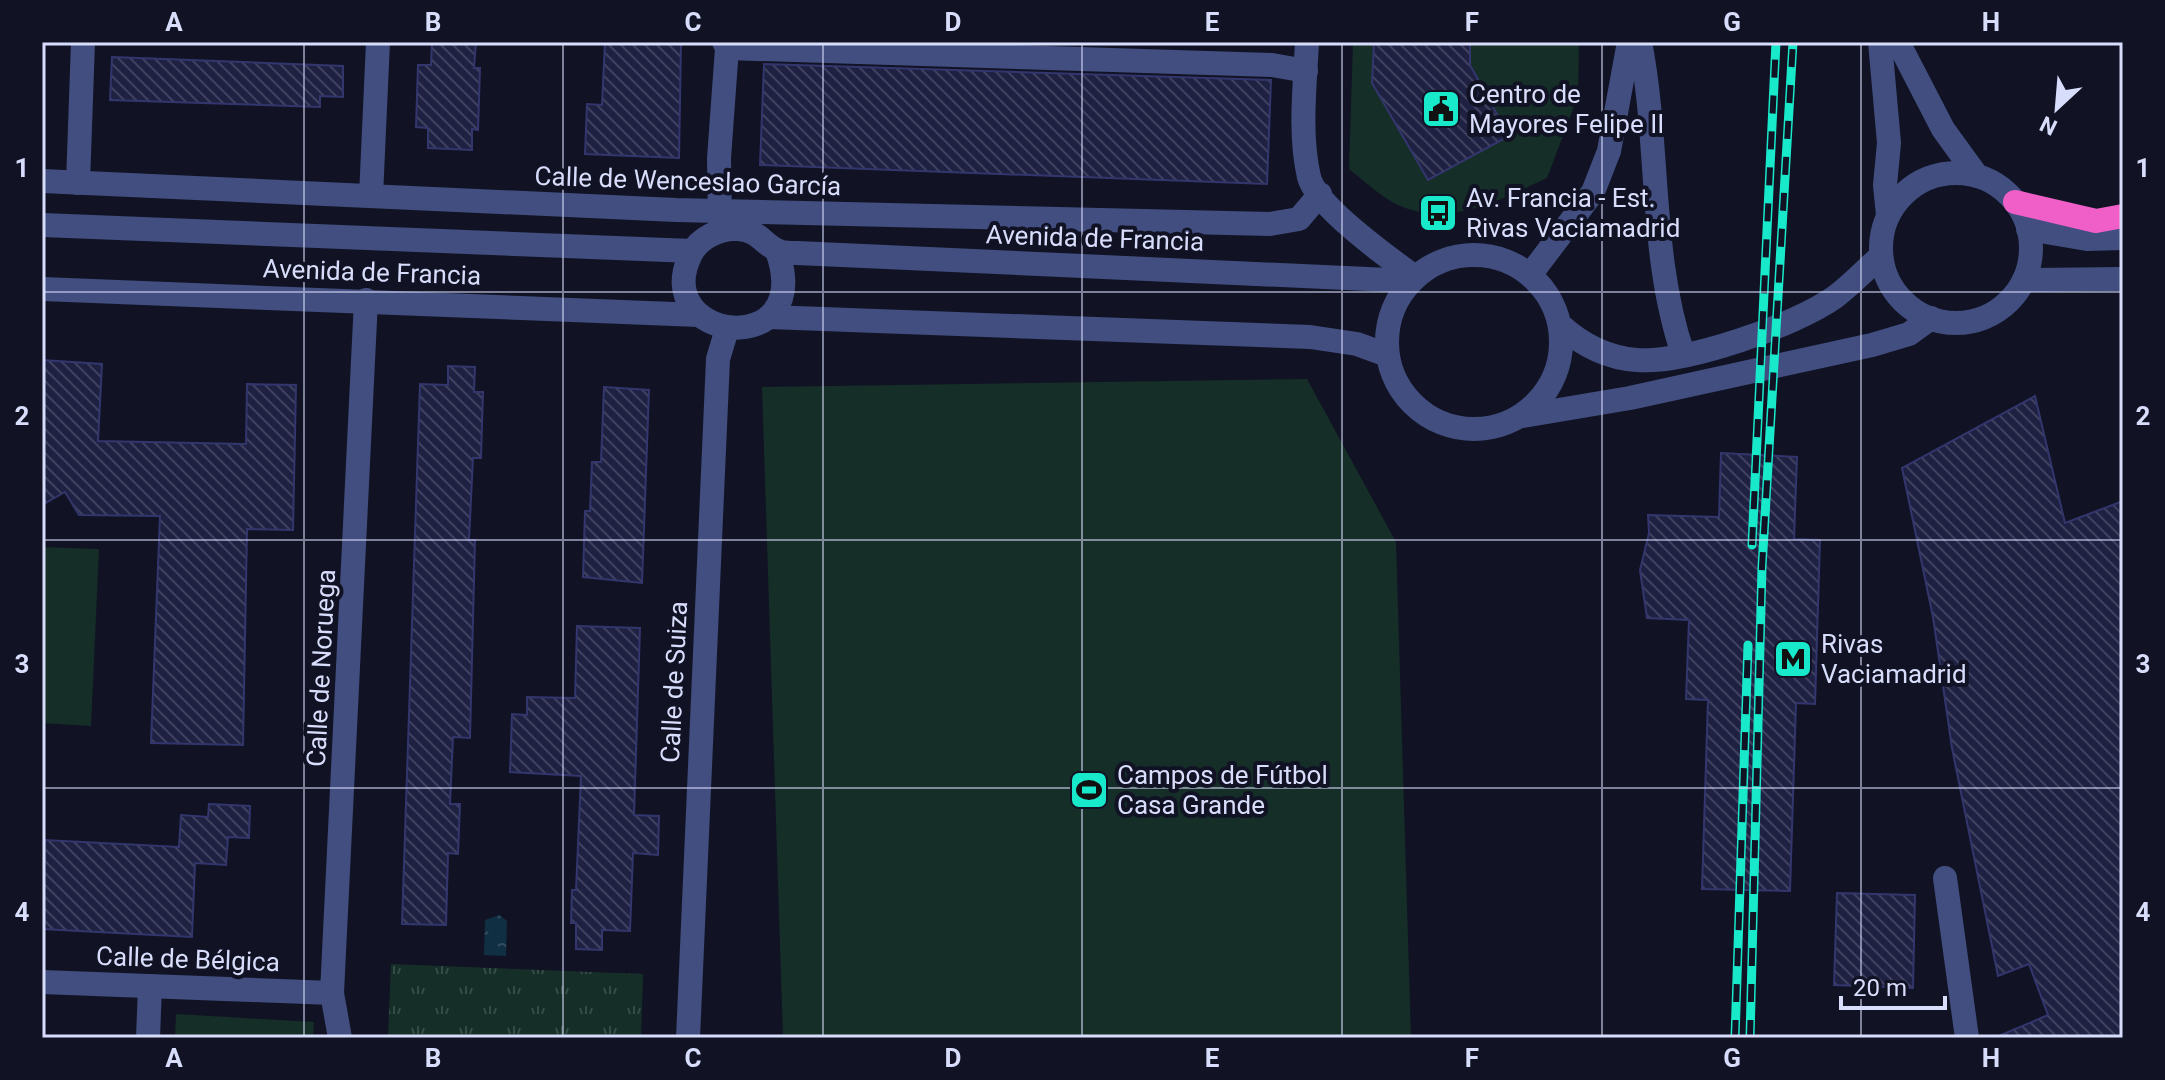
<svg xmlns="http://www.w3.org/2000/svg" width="2165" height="1080" viewBox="0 0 2165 1080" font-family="Roboto,sans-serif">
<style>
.grass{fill:url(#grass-tufts)}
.park{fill:#152e27}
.water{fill:url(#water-ripples)}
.building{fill:url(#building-back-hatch);stroke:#33366d;stroke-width:2}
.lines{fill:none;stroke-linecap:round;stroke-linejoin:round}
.minor{stroke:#414e7f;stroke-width:24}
.highway{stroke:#f05fc8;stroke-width:24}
.rail-casing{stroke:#17e9ca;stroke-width:9}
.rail{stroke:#111324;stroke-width:6;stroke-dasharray:18;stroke-linecap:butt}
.grid{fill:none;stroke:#d8ddfb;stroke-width:2;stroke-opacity:0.55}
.labels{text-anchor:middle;stroke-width:8;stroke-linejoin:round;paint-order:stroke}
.poi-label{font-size:26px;fill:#d8ddfb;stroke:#111324;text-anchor:start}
.street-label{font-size:26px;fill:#d8ddfb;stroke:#111324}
.neatline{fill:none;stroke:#d8ddfb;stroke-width:3}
.grid-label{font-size:26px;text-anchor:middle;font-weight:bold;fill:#d8ddfb}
</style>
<defs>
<pattern id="grass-tufts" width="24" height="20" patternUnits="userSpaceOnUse" patternTransform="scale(2)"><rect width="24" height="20" fill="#152e27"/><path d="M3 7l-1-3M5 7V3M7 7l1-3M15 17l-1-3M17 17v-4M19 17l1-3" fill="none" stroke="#364c47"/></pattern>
<pattern id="water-ripples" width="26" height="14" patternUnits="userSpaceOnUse" patternTransform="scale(2)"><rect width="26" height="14" fill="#112f43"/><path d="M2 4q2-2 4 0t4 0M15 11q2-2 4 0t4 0" fill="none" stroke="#334d5f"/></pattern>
<pattern id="building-back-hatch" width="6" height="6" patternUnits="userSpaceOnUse" patternTransform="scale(2)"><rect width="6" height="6" fill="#1f2143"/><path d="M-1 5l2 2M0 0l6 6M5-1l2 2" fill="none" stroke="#3f415f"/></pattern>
</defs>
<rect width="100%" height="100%" fill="#111324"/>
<path class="grass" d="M391,964L643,974L641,1038H388Z"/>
<g class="park">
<path d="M1353,42H1579L1578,96L1547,178C1498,200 1448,230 1394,203C1378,194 1363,180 1349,169Z"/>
<path d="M1307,379L1396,542L1411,1038H783L762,387Z"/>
<path d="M42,547L99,549L91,726L42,723Z"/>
<path d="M176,1014L314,1022L313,1038H175Z"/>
</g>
<path class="water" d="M499,915L507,921L506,956L484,955L485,920Z"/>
<g class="building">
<path d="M432,42H476L474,68H480L478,130L472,129V150L428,148V128L416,127L418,65H431Z"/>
<path d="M605,42H681L679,158L585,154L587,104L602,105Z"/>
<path d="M1374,42H1470V65L1509,136L1428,180L1372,83Z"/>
<path d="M112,57L343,66V97L320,96V107L110,100Z"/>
<path d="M764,64L1271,80L1267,184L760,165Z"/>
<path d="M42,360L102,364L98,441L246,444L247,384L296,385L293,530L247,529L243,745L151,743L160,516L79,515L65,492L42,505Z"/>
<path d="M448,366L475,367L474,392H483L481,458H473L469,540H475L470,738L453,737L450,804H460L458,854L448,853L446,925L402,924L420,384L448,385Z"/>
<path d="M604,387L649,390L642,583L583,577L585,511H590L592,462H601Z"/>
<path d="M2035,396L2065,523L2123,501V1038H1994L2048,1015L2029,964L1998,976L1952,748L1933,617L1902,468Z"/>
<path d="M1721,453L1797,457L1794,539L1820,540L1815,704L1796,703L1790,891L1702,889L1708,700L1686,699L1689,620L1647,618L1640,570L1649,533L1648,515L1719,517Z"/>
<path d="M577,626L640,628L634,815L659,816L658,855L633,853L630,931L602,930V950L576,949V923H571L572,890H576L581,776L510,772L512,714L527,715V697L575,698Z"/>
<path d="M209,804L250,806L249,838L228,837L226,865L195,863L192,937L42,929L45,840L179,847L181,815L208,817Z"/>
<path d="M1837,893L1915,895L1913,988L1834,985Z"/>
</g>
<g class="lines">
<g class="minor">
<path d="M1307,42C1305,85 1299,134 1309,177C1316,206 1390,259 1415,277"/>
<path d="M1640,42C1660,144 1649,255 1683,354"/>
<path d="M1880,42L1889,143L1885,185L1888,215"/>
<path d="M1898,42L1943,129L1977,176"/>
<path d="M727,48L1272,65L1306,71"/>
<circle cx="1956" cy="248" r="75"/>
<path d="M42,181L676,210L1270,224L1299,219L1320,194"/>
<path d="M78,183L83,42"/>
<path d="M371,196L378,42"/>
<path d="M42,225L692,251"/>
<path d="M720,226L719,158L727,48L724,42"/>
<path d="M2028,229L2087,239L2123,238"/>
<path d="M777,251C817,363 647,342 691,254C699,238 720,228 737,229C760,230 763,245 779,251C783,253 792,253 797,253L1411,281"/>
<circle cx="1474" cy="342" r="87"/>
<path d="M1530,275L1593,192L1609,151L1629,42"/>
<path d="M2024,280L2123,279"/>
<path d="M42,289L699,315"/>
<path d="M769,317L1310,337L1357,344L1387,355"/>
<path d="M1560,325C1582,345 1606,358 1637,360C1685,364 1796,325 1835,297C1851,285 1866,269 1881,256"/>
<path d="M1523,416L1630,398L1872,345L1909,334L1931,318"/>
<path d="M1945,878L1967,1038"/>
<path d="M42,982L332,993"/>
<path d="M148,1038L150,986"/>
<path d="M340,1038L332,993L366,300"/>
<path d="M688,1038L718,359L727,329"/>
</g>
<path class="highway" d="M2015,202L2096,221L2123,216"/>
<g class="rail-casing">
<g id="rail">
<path d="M1752,545L1776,42"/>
<path d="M1735,1038L1748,645"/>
<path d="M1750,1038L1762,567L1793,42"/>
</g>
</g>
<use href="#rail" class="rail"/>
</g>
<path class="grid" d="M304,42V1038M563,42V1038M823,42V1038M1082,42V1038M1342,42V1038M1602,42V1038M1861,42V1038M42,292H2123M42,540H2123M42,788H2123"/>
<defs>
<g id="civic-square" transform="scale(2)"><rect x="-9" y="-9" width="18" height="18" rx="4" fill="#17e9ca" stroke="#111324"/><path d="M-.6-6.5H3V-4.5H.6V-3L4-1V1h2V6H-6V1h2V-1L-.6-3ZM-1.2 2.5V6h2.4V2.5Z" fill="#111"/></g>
<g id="bus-square" transform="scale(2)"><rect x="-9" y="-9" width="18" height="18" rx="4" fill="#17e9ca" stroke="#111324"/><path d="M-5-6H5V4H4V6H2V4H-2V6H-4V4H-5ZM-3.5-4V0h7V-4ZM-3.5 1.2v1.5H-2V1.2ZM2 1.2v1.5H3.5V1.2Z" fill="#111"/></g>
<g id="metro-square" transform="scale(2)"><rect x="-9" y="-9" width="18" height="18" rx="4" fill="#17e9ca" stroke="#111324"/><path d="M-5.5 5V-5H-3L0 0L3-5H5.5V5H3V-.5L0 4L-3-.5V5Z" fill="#111"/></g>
<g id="stadium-square" transform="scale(2)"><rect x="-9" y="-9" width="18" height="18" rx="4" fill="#17e9ca" stroke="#111324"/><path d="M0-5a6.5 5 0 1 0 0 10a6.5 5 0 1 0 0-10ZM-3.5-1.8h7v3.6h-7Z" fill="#111"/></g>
</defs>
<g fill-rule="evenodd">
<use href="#civic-square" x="1441" y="109"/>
<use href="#bus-square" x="1438" y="213"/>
<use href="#metro-square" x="1793" y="659"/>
<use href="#stadium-square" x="1089" y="790"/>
</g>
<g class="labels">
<g class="poi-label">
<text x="1469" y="103">Centro de<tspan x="1469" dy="30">Mayores Felipe II</tspan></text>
<text x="1466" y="207">Av. Francia - Est.<tspan x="1466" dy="30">Rivas Vaciamadrid</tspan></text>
<text x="1821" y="653">Rivas<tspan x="1821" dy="30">Vaciamadrid</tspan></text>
<text x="1117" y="784">Campos de Fútbol<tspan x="1117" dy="30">Casa Grande</tspan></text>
</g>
<g class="street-label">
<text transform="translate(688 181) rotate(2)" y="9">Calle de Wenceslao García</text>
<text transform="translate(1095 238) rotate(2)" y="9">Avenida de Francia</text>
<text transform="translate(372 272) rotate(2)" y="9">Avenida de Francia</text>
<text transform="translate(321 668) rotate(-87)" y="9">Calle de Noruega</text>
<text transform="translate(674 682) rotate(-87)" y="9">Calle de Suiza</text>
<text transform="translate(188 959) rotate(2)" y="9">Calle de Bélgica</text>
</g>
</g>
<rect width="2165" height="1080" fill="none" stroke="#111324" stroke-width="88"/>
<g transform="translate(2057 108) rotate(206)" stroke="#111324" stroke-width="6" paint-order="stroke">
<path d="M0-6L14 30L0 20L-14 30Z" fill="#d8ddfb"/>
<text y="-12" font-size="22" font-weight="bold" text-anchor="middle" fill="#d8ddfb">N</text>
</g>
<path d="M1841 996v12h104v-12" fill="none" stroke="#d8ddfb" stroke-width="4"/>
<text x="1853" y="996" font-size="24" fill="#d8ddfb" stroke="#111324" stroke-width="6" paint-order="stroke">20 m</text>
<rect x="44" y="44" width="2077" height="992" class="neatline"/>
<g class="grid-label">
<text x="174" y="31">A</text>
<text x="433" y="31">B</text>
<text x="693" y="31">C</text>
<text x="953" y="31">D</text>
<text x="1212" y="31">E</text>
<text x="1472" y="31">F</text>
<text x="1732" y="31">G</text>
<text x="1991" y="31">H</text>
<text x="22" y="177">1</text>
<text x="2143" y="177">1</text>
<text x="22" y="425">2</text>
<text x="2143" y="425">2</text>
<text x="22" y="673">3</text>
<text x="2143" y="673">3</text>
<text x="22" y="921">4</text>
<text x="2143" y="921">4</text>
<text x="174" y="1067">A</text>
<text x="433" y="1067">B</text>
<text x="693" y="1067">C</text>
<text x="953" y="1067">D</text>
<text x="1212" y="1067">E</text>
<text x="1472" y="1067">F</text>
<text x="1732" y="1067">G</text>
<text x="1991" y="1067">H</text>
</g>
</svg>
